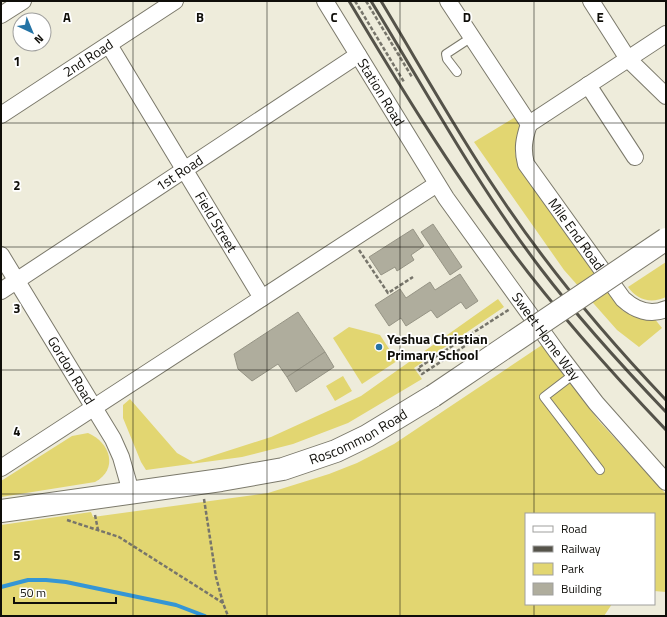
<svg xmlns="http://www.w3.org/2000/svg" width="667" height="617" viewBox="0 0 667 617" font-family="'Titillium Web',sans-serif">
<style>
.green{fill:#e2d671}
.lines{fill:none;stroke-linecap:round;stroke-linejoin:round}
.stream{stroke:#3496d5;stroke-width:4}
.building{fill:#afad9d;stroke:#969485}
.lane-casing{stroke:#7b796b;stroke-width:10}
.street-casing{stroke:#7b796b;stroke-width:18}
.secondary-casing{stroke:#7b796b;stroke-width:24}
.path{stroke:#77756b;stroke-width:2.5;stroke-dasharray:4 2;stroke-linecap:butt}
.lane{stroke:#fff;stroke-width:8}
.street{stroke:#fff;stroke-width:16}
.secondary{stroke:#fff;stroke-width:22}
.rail{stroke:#55534a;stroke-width:3}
.secondary-bridge-casing{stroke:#7b796b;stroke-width:24;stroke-linecap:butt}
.secondary-bridge{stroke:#fff;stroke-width:22}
.grid{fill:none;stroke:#0f0e09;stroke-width:1;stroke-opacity:0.55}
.poi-dot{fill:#2473a5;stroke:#fff;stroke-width:1.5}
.labels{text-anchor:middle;stroke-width:3.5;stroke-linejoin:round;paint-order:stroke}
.street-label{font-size:14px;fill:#0f0e09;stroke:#fff}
.poi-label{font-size:14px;font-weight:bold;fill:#0f0e09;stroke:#fff;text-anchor:start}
.grid-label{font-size:13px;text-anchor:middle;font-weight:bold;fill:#0f0e09;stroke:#fff;stroke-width:3.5;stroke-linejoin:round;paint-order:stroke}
</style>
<rect width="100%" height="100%" fill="#eeecdb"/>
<g class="green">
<path d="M517,116L519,127L515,153L521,171L623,311L639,318H654L662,328L639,347L617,330L564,270L474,142Z"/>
<path d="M666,262V297C651,304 637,300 628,287Z"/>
<path d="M498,299L504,307L414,368L422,379L348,423L293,444L242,457L146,470L141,462L123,418V405L130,399L177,453L193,462L271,437L361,396Z"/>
<path d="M349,327L380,335L397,361L362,384L333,338Z"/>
<path d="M542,345L599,421L666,494V592L654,591V514H526V604H612L604,616H1V525L91,512L93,517L268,493L329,474L357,463L394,444Z"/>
<path d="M343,376L352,391L335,401L326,386Z"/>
<path d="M88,433C110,442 119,469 95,482L1,497V481L72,436Z"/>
</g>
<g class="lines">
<path class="stream" d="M1,587L28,580H46L66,582L176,605L205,616"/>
</g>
<g class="building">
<path d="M433,224L462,267L450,275L421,232Z"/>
<path d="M413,229L424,246L411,255L414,260L397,271L395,267L381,275L369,257Z"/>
<path d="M460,274L478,301L466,309L461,302L437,318L431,310L406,326L401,318L389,326L375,305L400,289L406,298L430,282L435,290Z"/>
<path d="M298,312L325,352L287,377L278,364L252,381L238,369L234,354Z"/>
<path d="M325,352L334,367L296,392L287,377Z"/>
</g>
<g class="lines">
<g class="lane-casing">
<g id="lane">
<path d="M457,72L447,59L446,54L472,37"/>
<path d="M574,374L544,397L600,470"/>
</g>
</g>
<g class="street-casing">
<g id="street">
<path id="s1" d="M325,1L446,198L557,352L596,403L666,482"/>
<path d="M448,1L529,124"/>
<path d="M591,1L628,59L666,96"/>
<path d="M1,15L23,1"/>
<path id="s2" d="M109,45L262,298"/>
<path d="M588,85L635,157"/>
<path id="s3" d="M1,115L175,1"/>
<path id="s4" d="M529,124C524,139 522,149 526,164L623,299C635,310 650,316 666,309"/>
<path d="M529,124L666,34"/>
<path id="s5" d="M1,255L113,439L121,457L131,492"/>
<path id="s6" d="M1,291L358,55"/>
<path d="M1,468L437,184"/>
</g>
</g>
<g class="secondary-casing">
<g id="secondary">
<path id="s7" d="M1,511L221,480L283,469L336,451L367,436L433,396"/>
</g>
</g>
<g class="path">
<path d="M355,1L404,82"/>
<path d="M366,1L412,77"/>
<path d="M359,250L388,293L413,277"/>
<path d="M483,341L480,336L422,374L418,368L510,309"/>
<path d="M204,499L216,577L223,603"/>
<path d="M95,515L98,530"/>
<path d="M67,520L119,537L223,603L228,616"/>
</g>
<use href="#lane" class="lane"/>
<use href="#street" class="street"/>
<use href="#secondary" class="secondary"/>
<g class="rail">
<path d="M349,1C398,83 448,165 505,242C554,309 609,370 666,430"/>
<path d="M371,1C426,91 477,185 541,269C579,319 622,366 666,412"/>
<path d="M381,1C419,64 455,129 496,190C546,266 603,334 666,400"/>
</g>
<g class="secondary-bridge-casing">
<path id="secondary-bridge" d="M433,396L666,239"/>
</g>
<use href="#secondary-bridge" class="secondary-bridge"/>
</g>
<path class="grid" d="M133,1V616M267,1V616M400,1V616M534,1V514M1,123H666M1,247H666M1,370H666M1,494H666M534,604V616"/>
<circle class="poi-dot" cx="379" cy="347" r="4"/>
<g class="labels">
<g class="street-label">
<text dy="5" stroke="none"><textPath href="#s3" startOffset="104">2nd Road</textPath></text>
<text dy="5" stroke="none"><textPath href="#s1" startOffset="107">Station Road</textPath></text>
<text dy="5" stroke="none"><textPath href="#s6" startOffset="214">1st Road</textPath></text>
<text dy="5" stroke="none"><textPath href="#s2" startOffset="207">Field Street</textPath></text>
<text dy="5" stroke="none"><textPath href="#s4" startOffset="127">Mile End Road</textPath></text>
<text dy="5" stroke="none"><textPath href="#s1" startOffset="402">Sweet Home Way</textPath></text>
<text dy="5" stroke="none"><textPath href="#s5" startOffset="135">Gordon Road</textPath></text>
<text dy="5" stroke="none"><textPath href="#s7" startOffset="367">Roscommon Road</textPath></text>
</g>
<g class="poi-label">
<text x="387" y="344">Yeshua Christian<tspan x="387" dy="16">Primary School</tspan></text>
</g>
</g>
<g class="grid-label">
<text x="67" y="22">A</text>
<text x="200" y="22">B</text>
<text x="334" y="22">C</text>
<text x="467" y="22">D</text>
<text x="600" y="22">E</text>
<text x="17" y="66">1</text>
<text x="17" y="190">2</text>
<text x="17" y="313">3</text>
<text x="17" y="436">4</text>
<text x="17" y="560">5</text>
</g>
<rect width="667" height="617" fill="none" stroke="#0f0e09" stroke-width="4"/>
<rect x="525" y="513" width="130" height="92" fill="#ffffff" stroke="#9f9f9d"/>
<rect x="533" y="526" width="20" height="6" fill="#ffffff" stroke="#9f9f9d"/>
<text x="561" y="533" font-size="12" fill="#0f0e09">Road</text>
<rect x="533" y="546" width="20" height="6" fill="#55534a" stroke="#9f9f9d"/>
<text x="561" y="553" font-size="12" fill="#0f0e09">Railway</text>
<rect x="533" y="563" width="20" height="12" fill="#e2d671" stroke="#9f9f9d"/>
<text x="561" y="573" font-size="12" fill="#0f0e09">Park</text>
<rect x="533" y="583" width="20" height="12" fill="#afad9d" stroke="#9f9f9d"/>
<text x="561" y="593" font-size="12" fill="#0f0e09">Building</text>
<g transform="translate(32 32) rotate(136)"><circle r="19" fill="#ffffff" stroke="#9f9f9d"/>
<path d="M0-3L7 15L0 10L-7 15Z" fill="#2473a5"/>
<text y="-6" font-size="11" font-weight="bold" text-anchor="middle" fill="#0f0e09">N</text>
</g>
<path d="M14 597v6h102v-6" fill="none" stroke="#0f0e09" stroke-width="2"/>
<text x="20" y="597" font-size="12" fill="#0f0e09" stroke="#ffffff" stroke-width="3" paint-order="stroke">50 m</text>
</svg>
